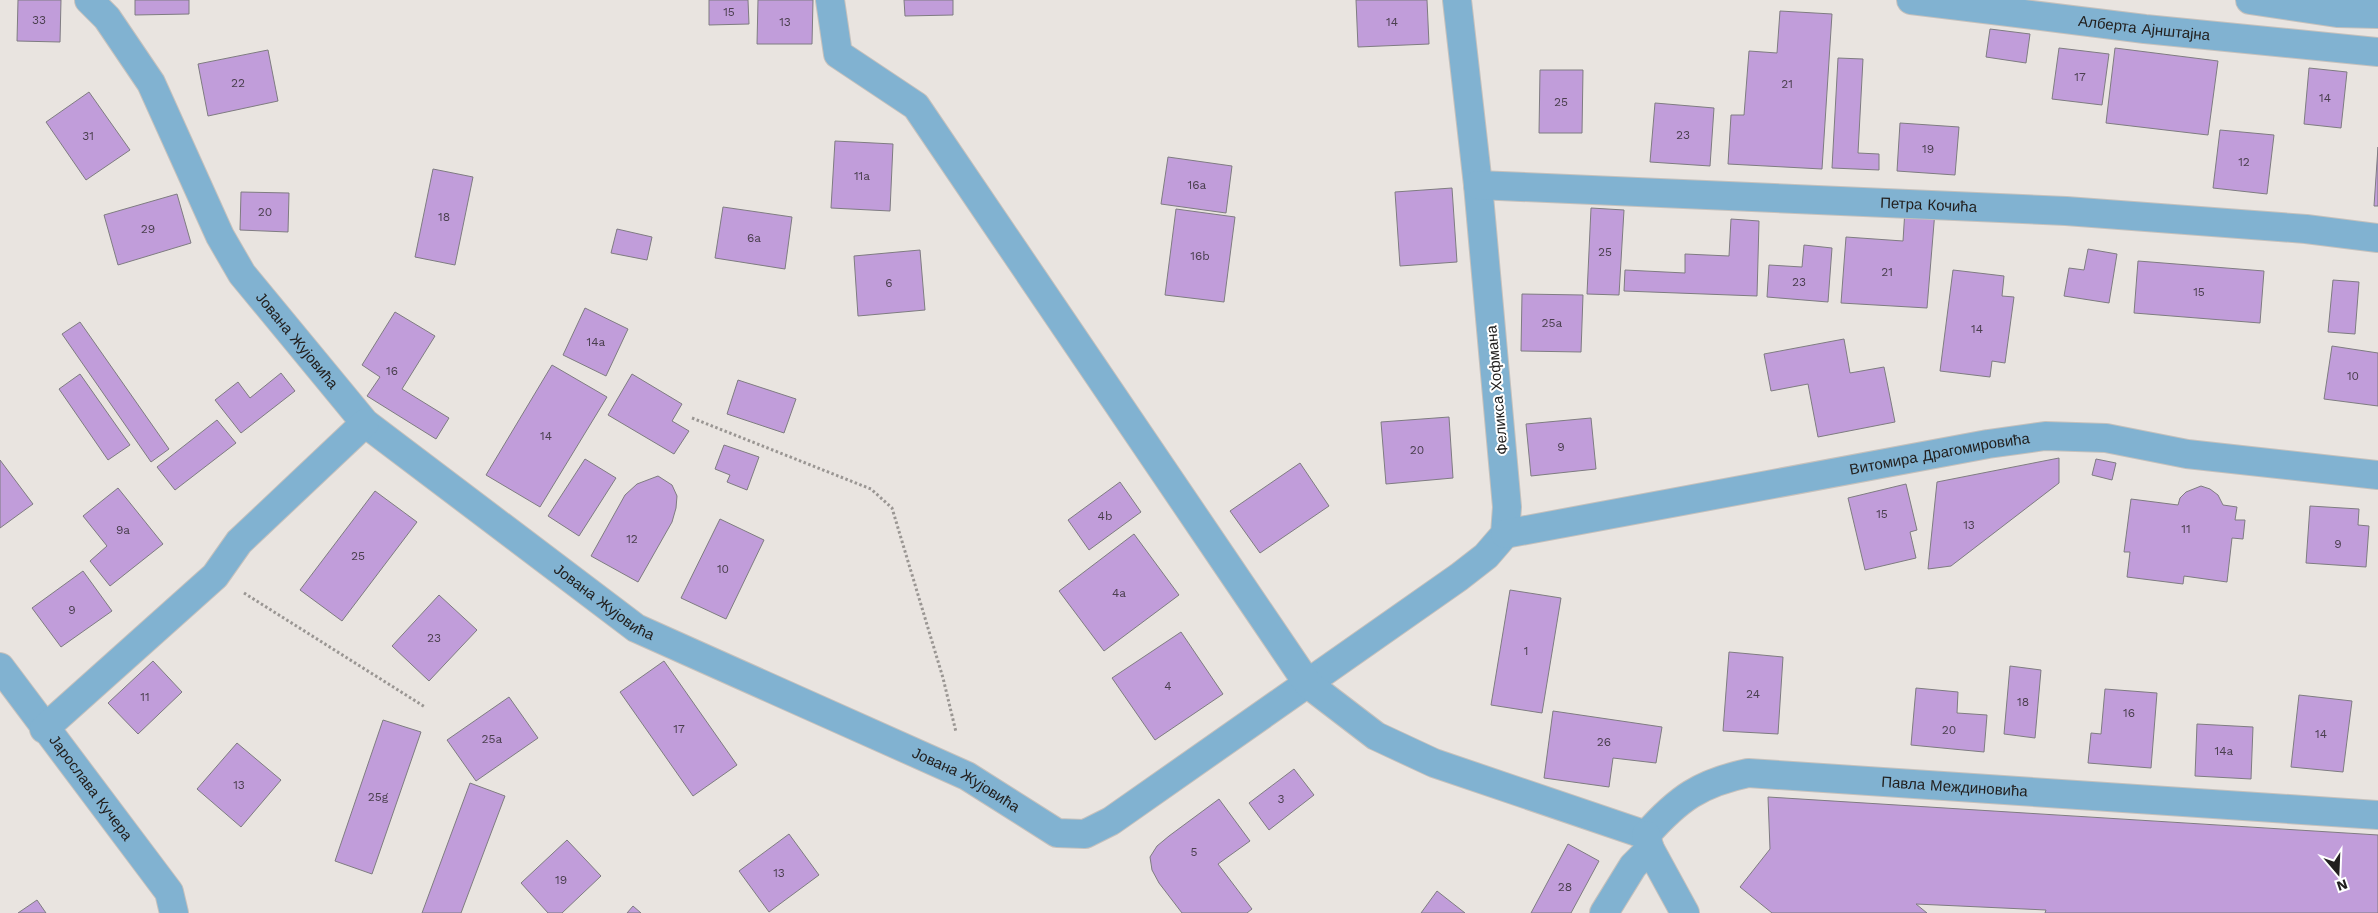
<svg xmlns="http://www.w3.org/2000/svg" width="2378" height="913" viewBox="0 0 2378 913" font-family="'Work Sans',sans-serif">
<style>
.building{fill:#c19dda;stroke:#7f7c81}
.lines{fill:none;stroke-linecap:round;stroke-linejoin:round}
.minor-casing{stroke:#c5c1bd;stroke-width:30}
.path{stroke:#9a9693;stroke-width:3;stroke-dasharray:2.5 2.5;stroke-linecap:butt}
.minor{stroke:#81b2d1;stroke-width:28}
.labels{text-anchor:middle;stroke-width:4;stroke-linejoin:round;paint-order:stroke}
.number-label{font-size:12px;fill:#4a3f4e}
.street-label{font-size:15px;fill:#22201f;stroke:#fff}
</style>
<rect width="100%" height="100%" fill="#e9e4e0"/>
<g class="building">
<path d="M18,0H61L60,42L17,41Z"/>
<path d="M135,0H189V14L135,15Z"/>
<path d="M709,0H748L749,24L709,25Z"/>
<path d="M758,0H813L812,44H757Z"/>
<path d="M904,0H953V15L905,16Z"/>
<path d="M1356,0H1427L1429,44L1358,47Z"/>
<path d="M1780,11L1832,14L1822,169L1728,164L1731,115H1744L1749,51L1777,53Z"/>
<path d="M1990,29L2030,34L2026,63L1986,57Z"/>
<path d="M2059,48L2109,54L2102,105L2052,99Z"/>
<path d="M2115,48L2218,61L2208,135L2106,123Z"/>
<path d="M268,50L278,101L208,116L198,64Z"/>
<path d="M1838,58L1863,59L1858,153L1879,154V170L1832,168Z"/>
<path d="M2309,68L2347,72L2341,128L2304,124Z"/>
<path d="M1540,70H1583L1582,133H1539Z"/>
<path d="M89,92L130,150L86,180L46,122Z"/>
<path d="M1655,103L1714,108L1710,166L1650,162Z"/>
<path d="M1900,123L1959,127L1955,175L1897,171Z"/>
<path d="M2220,130L2274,135L2267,194L2213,188Z"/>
<path d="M835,141L893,144L890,211L831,208Z"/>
<path d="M2378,147V206H2374Z"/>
<path d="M1168,157L1232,166L1226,213L1161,204Z"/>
<path d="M433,169L473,177L455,265L415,257Z"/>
<path d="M1452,188L1457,262L1400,266L1395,192Z"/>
<path d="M241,192L289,193L288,232L240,230Z"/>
<path d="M177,194L191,243L118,265L104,215Z"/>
<path d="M723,207L792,217L785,269L715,258Z"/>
<path d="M1591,208L1624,210L1619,295L1587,294Z"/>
<path d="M1176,209L1235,217L1224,302L1165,295Z"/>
<path d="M1905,209L1935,211L1927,308L1841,303L1846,237L1903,241Z"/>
<path d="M1731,219L1759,221L1757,296L1624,291L1625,270L1685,273V254L1729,256Z"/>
<path d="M617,229L652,237L647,260L611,253Z"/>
<path d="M1804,245L1832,248L1828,302L1767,297L1769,265L1802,267Z"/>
<path d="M2088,249L2117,254L2109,303L2064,296L2069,268L2084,270Z"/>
<path d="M920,250L925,310L858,316L854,256Z"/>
<path d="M2138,261L2264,271L2260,323L2134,313Z"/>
<path d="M1953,270L2004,276L2002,296L2014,297L2005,363L1992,361L1990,377L1940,371Z"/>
<path d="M2333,280L2359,282L2355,334L2328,332Z"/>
<path d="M1522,294L1583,295L1581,352L1521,351Z"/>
<path d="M585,308L628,329L606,376L563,355Z"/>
<path d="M395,312L435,336L402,389L449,418L436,439L367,396L380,377L362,365Z"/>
<path d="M80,322L169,449L151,462L62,334Z"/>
<path d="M1844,339L1850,373L1884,367L1895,422L1818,437L1808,384L1771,391L1764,354Z"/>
<path d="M2332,346L2378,353V406L2324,399Z"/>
<path d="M552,365L607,397L540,507L486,475Z"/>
<path d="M281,373L295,391L241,433L215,400L238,382L250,398Z"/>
<path d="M80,374L130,445L108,460L59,389Z"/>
<path d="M632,374L682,404L672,421L689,431L674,454L608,415Z"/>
<path d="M738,380L796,399L784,433L727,414Z"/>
<path d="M1449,417L1453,478L1386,484L1381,422Z"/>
<path d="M1591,418L1596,469L1531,476L1526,424Z"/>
<path d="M217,420L236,443L175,490L157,467Z"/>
<path d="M724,445L759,457L747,490L727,482L730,475L715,469Z"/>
<path d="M2059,458V483L1951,566L1928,569L1937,482Z"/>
<path d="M585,459L616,478L579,536L548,516Z"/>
<path d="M2096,459L2116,463L2112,480L2092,475Z"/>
<path d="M0,460L33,504L0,528Z"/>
<path d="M1300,463L1329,506L1260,553L1230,511Z"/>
<path d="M658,476L672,485L677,496L676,508L672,522L638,582L591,556L625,495L637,484Z"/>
<path d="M1120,482L1141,512L1089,550L1068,520Z"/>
<path d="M1906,484L1917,530L1910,532L1916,558L1865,570L1848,498Z"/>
<path d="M2201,486L2210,489L2218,495L2223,505L2237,507L2235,520H2245L2243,539L2232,538L2227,582L2184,576L2183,584L2127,577L2130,552H2124L2131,499L2178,505L2180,498L2186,492Z"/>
<path d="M118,488L163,544L110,586L90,561L107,546L83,516Z"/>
<path d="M375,491L417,522L342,621L300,590Z"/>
<path d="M2310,506L2359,509L2358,525L2369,526L2366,567L2306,563Z"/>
<path d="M720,519L764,540L726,619L681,598Z"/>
<path d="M1134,534L1179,595L1104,651L1059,591Z"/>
<path d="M83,571L112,611L61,647L32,608Z"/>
<path d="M1510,590L1561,598L1542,713L1491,705Z"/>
<path d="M439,595L477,630L429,681L392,646Z"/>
<path d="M1181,632L1223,694L1155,740L1112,678Z"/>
<path d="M1729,652L1783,657L1778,734L1723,731Z"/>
<path d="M153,661L182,692L138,734L108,703Z"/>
<path d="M664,661L737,765L693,796L620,692Z"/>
<path d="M2010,666L2041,670L2035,738L2004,734Z"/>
<path d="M1916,688L1958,692L1957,713L1987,715L1984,752L1911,745Z"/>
<path d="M2105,689L2157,693L2151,768L2088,763L2091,733L2101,734Z"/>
<path d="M2299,695L2352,701L2343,772L2291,767Z"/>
<path d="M509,697L538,738L476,781L447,740Z"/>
<path d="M1553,711L1662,727L1656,763L1613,758L1609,787L1544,778Z"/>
<path d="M383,720L421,732L372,874L335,861Z"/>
<path d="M2197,724L2253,727L2251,779L2195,776Z"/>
<path d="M237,743L281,780L241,827L197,789Z"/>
<path d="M1294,769L1314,795L1269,830L1249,803Z"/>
<path d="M470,783L505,796L488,841L461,913H422Z"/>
<path d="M1768,797L2378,835V913H2045L2046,910L1916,904L1927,913H1772L1740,887L1770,849Z"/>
<path d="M1219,799L1250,841L1218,864L1252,909L1247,913H1182L1159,883L1152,870L1150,857L1157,846L1169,836Z"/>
<path d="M789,834L819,875L769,912L739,871Z"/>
<path d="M567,840L601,876L562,913H548L521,883Z"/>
<path d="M1568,844L1599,861L1571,913H1531Z"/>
<path d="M1437,891L1465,913H1421Z"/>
<path d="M37,900L46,913H18Z"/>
<path d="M633,906L641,913H627Z"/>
</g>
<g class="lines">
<g class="minor-casing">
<g id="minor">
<path id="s1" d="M89,0L107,18L151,83L220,236L242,274L365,423L636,628L967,776L1057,833L1085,834L1111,821L1459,577L1486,556L1505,534L1507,507L1478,185L1457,0"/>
<path d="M830,0L838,54L916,106L1308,684L1376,736L1434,763L1646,835"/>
<path id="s2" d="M1911,0L2145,29L2378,52"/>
<path d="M2250,0L2337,13L2378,14"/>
<path id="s3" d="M1478,185L2066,211L2306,229L2378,238"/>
<path id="s4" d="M1505,534L1988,444L2045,436L2106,438L2187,454L2378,475"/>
<path id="s5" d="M0,667L169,892L174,913"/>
<path d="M44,729L215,576L239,542L365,423"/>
<path id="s6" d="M1646,835C1678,799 1700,783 1748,773L2378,815"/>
<path d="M1650,849L1685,913"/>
<path d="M1604,913L1633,866L1650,849L1646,835"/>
</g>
</g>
<g class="path">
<path d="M692,418L871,489L892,508L943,678L956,732"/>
<path d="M244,593L425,707"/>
</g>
<use href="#minor" class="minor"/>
</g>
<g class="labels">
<g class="number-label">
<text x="729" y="16">15</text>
<text x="39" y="24">33</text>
<text x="785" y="26">13</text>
<text x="1392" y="26">14</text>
<text x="2080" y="81">17</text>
<text x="238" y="87">22</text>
<text x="1787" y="88">21</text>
<text x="2325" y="102">14</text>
<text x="1561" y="106">25</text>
<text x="1683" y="139">23</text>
<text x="88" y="140">31</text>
<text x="1928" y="153">19</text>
<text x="2244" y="166">12</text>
<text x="862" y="180">11a</text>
<text x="1197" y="189">16a</text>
<text x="265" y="216">20</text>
<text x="444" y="221">18</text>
<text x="148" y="233">29</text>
<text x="754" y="242">6a</text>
<text x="1605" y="256">25</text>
<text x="1200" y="260">16b</text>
<text x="1887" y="276">21</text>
<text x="1799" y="286">23</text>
<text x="889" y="287">6</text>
<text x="2199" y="296">15</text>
<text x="1552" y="327">25a</text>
<text x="1977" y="333">14</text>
<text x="596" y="346">14a</text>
<text x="392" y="375">16</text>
<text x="2353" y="380">10</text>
<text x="546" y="440">14</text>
<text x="1561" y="451">9</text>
<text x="1417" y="454">20</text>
<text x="1882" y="518">15</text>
<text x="1105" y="520">4b</text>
<text x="1969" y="529">13</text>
<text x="2186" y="533">11</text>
<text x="123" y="534">9a</text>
<text x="632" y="543">12</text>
<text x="2338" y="548">9</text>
<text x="358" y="560">25</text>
<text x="723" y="573">10</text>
<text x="1119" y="597">4a</text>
<text x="72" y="614">9</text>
<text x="434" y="642">23</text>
<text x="1526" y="655">1</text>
<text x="1168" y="690">4</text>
<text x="1753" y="698">24</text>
<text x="145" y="701">11</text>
<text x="2023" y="706">18</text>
<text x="2129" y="717">16</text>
<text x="679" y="733">17</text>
<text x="1949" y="734">20</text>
<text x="2321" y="738">14</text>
<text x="492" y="743">25a</text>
<text x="1604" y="746">26</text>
<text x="2224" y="755">14a</text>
<text x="239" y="789">13</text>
<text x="378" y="801">25g</text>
<text x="1281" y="803">3</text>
<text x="1194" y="856">5</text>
<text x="779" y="877">13</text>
<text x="561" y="884">19</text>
<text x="1565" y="891">28</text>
</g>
<g class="street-label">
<text dy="5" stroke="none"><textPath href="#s2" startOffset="235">Алберта Ајнштајна</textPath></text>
<text dy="5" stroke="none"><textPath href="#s3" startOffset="451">Петра Кочића</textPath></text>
<text dy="5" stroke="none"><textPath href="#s1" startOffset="402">Јована Жујовића</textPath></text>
<text transform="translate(1497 390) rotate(-95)" y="5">Феликса Хофмана</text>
<text dy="5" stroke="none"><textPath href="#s4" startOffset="442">Витомира Драгомировића</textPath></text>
<text dy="5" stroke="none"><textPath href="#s1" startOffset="808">Јована Жујовића</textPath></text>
<text dy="5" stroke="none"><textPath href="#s1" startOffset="1212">Јована Жујовића</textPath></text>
<text dy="5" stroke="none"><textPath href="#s6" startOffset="329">Павла Междиновића</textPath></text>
<text dy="5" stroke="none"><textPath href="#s5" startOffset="151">Јарослава Кучера</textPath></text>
</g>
</g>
<g transform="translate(2338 873) rotate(161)" stroke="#ffffff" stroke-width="4" paint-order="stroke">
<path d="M0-4L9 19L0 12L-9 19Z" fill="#22201f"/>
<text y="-8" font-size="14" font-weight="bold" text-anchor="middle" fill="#22201f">N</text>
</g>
</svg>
